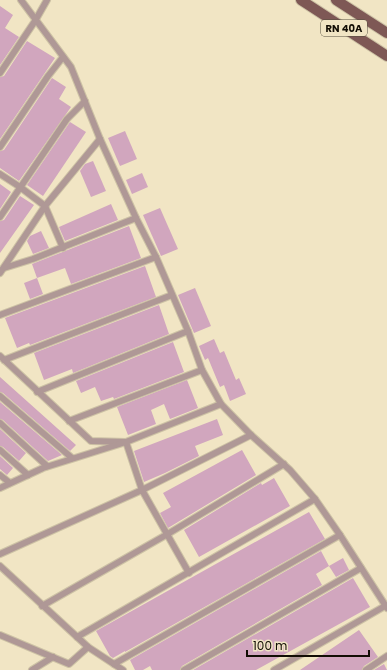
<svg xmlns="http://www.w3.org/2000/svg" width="387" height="670" viewBox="0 0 387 670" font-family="Poppins,sans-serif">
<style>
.building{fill:#d1a6be}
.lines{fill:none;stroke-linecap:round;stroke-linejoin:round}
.street-casing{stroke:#cdc2a5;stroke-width:8}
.primary-casing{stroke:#cdc2a5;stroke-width:12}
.street{stroke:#af9896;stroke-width:6}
.primary{stroke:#7e5855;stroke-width:10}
.labels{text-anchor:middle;stroke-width:3.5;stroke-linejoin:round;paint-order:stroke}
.shield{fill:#f1e5c4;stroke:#554e3e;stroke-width:1}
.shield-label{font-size:10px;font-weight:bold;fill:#120d04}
</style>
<rect width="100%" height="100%" fill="#f1e5c4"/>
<g class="building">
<path d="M0,6L13,15L5,28L19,37L0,65Z"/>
<path d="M27,41L55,58L0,139V77L4,76Z"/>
<path d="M52,78L66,87L59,99L71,107L19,181L0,168V151L4,150Z"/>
<path d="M70,122L86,132L43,196L27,185Z"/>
<path d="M125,131L137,159L120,166L108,138Z"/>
<path d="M93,161L106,191L91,197L80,171L85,164Z"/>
<path d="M142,173L148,187L132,194L126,180Z"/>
<path d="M0,184L11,192L0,209Z"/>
<path d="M20,196L34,205L0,253V221L4,220Z"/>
<path d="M111,204L118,220L65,241L59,227Z"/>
<path d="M160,208L178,249L161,256L143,215Z"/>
<path d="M129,226L141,258L71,284L65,268L37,278L32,264Z"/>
<path d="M41,231L49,248L33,254L27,241L30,236Z"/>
<path d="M145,266L156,297L30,345L29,343L17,348L5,318Z"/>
<path d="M37,278L43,294L30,299L24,283Z"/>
<path d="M195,288L211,326L194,333L178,295Z"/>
<path d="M159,305L169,334L73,373L72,369L44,380L34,353Z"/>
<path d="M214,339L220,353L224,351L236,380L239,378L246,394L230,401L224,385L220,387L208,358L205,360L199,346Z"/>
<path d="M173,342L184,372L114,399L113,397L101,401L95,387L81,393L76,381Z"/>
<path d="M0,377L76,445L70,451L3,393L0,392Z"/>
<path d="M187,380L198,408L170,419L164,404L151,410L156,424L128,435L117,407Z"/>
<path d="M0,402L62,455L48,461L3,420L0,419Z"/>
<path d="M217,419L223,435L195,446L199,456L165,473L144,482L134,451Z"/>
<path d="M0,429L26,453L19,461L3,447L0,446Z"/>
<path d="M242,450L256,475L168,528L160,513L171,507L163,493Z"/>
<path d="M0,456L13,468L7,475L0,469Z"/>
<path d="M274,478L290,506L199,557L184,530L261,483L262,485Z"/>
<path d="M309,512L325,539L125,652V651L113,658L110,656L96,631Z"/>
<path d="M321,551L329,566L316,574L322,585L182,666L180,670H152L150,666L143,670H135L130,660Z"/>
<path d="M343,558L349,570L336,577L329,566Z"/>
<path d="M353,578L370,607L256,670H193Z"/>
<path d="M359,630L378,657L364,666L362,670H300Z"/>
<path d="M384,664L387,670H374Z"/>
</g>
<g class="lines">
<g class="street-casing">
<g id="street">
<path d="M0,73L35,21L47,0"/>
<path d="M0,147L48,76L63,57"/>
<path d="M0,174L20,187L45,206L63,248"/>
<path d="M0,217L67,119L85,101"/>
<path d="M4,268L33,259L136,218"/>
<path d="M0,273L45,206L100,139"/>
<path d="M0,315L156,257"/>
<path d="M0,356L91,441L126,442L142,490L189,573"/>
<path d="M4,360L172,295"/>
<path d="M37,392L188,331"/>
<path d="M0,396L72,458"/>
<path d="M221,404L251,435L290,470L315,499L340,535L387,608"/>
<path d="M69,421L202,370"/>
<path d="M0,423L47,466"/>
<path d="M0,450L28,475"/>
<path d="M0,475L10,483"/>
<path d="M0,488L43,468L126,442L221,404L202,370L188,331L156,257L136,218L100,139L71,67L21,0"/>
<path d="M0,554L142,490L251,435"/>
<path d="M0,566L88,647L123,670"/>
<path d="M42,606L166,535L284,464"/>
<path d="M0,635L69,664L88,647"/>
<path d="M77,637L315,499"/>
<path d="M114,664L340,535"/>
<path d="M32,670L53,657"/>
<path d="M184,670L361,568"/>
<path d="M274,670L385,606"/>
<path d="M366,670L387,656"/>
</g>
</g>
<g class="primary-casing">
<g id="primary">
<path d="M301,0L387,56"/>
<path d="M336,0L387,33"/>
</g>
</g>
<use href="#street" class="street"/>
<use href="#primary" class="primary"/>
</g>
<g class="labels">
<rect class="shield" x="321" y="20" width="46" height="16" rx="3"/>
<g class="shield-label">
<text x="344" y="32">RN 40A</text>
</g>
</g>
<path d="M247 650v6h122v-6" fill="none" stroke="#120d04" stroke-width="2"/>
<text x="253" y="650" font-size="12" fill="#120d04" stroke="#f1e5c4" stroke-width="3" paint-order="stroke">100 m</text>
</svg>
